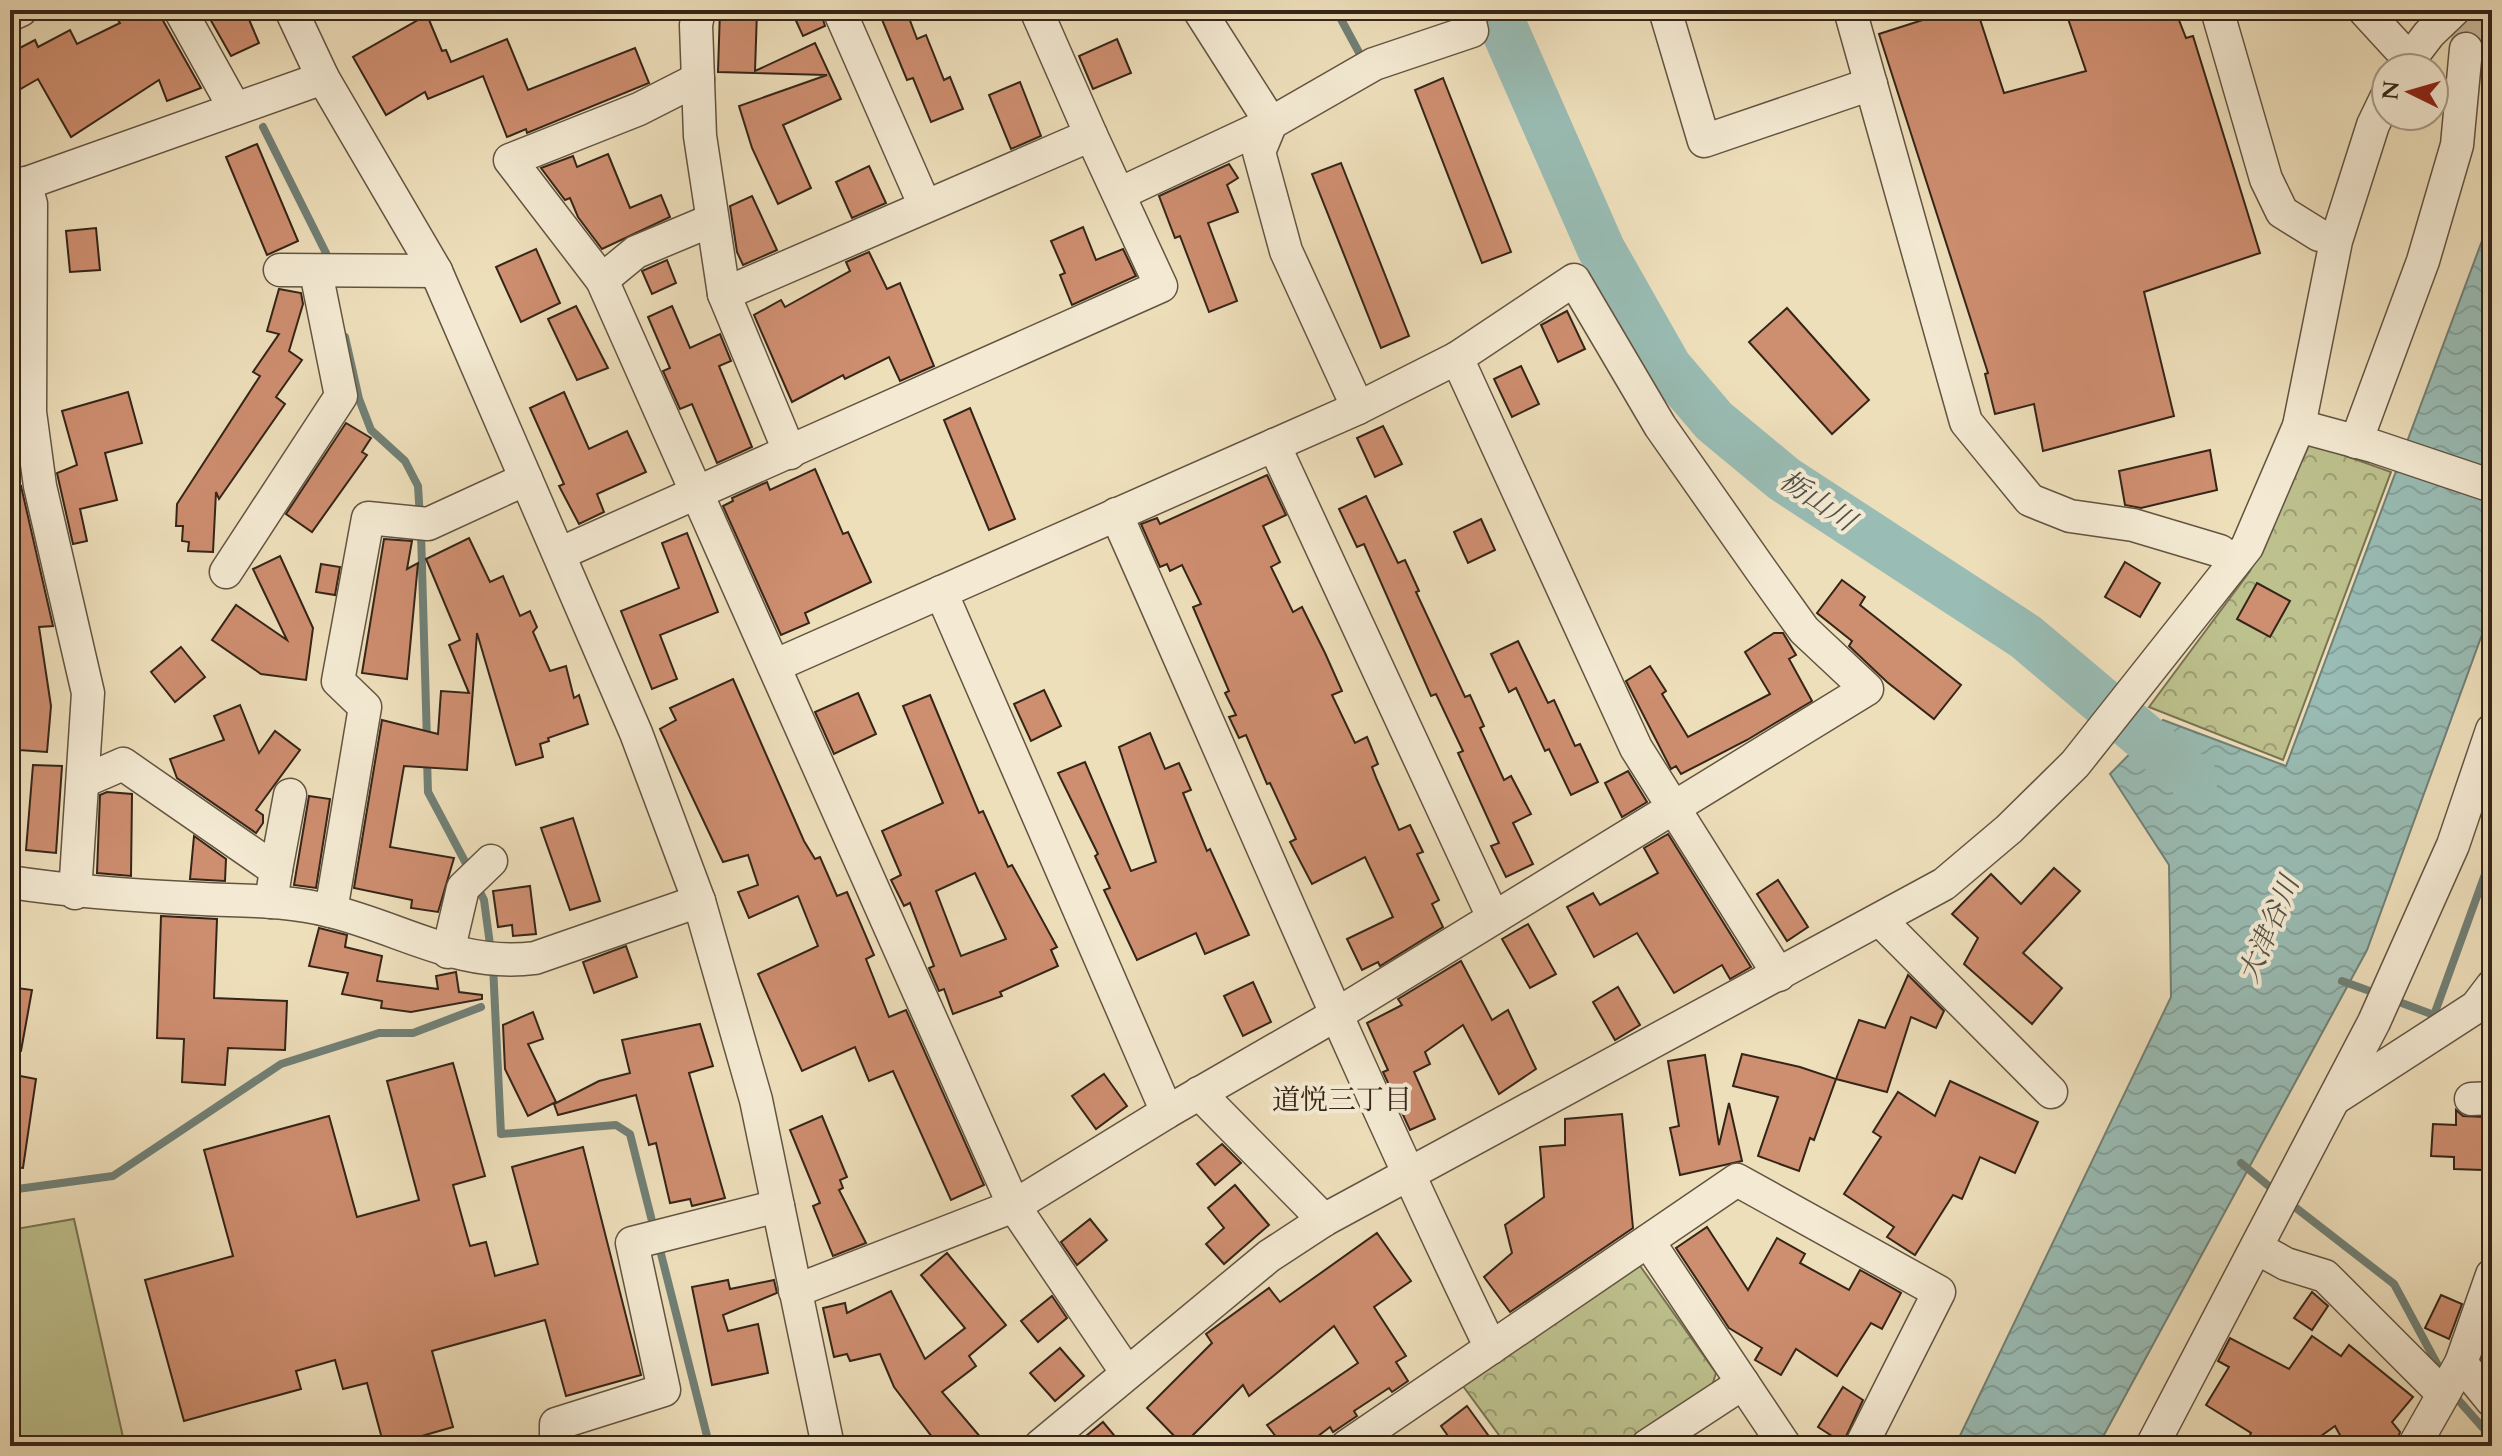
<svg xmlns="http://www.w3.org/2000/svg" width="2502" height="1456" viewBox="0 0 2502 1456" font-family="Cardo,'Noto Serif JP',serif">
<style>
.grass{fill:#bdc18d;stroke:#797352;stroke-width:2}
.park{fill:url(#park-crowns);stroke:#797352;stroke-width:2}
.water{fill:url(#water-waves);stroke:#718076;stroke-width:2}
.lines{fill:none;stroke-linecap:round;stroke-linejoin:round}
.stream{stroke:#718076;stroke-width:8}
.river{stroke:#99bcb4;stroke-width:48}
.building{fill:#ce8e70;stroke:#352518;stroke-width:2;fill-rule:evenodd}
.minor-tunnel{stroke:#c9ba9a;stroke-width:32;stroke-dasharray:32 16;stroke-linecap:butt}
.minor-casing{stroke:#635441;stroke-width:35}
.minor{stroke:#f4ead3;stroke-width:32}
.labels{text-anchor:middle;stroke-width:8;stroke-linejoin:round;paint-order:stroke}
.water-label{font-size:28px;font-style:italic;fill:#535247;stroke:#f4ead3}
.neighbourhood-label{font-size:28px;fill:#352518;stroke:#f4ead3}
</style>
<defs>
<pattern id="park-crowns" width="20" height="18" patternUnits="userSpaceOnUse" patternTransform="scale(2)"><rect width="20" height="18" fill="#bdc18d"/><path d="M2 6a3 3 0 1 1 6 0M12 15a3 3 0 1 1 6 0" fill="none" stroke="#9a9d72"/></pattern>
<pattern id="water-waves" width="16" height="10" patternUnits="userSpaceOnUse" patternTransform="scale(2)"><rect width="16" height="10" fill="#99bcb4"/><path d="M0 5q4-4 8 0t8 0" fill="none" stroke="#84a19a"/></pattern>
</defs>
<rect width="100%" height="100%" fill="#eedfbb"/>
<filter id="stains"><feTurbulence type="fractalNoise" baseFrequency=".0025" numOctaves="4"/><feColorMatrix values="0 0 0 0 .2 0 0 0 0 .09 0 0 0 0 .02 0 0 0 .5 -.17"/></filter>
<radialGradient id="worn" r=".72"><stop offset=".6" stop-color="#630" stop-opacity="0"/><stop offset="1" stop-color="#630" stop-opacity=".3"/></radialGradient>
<path class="grass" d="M74,1219L125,1446H10V1230Z"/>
<g class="park">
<path d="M2310,443L2391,472L2283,760L2149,707L2250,571Z"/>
<path d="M1638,1263L1716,1373L1712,1386L1621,1446H1507L1463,1386Z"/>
</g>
<path class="water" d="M2492,214V607L2367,950L2098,1446H1955L2171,997L2169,865L2110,774L2163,720L2286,766Z"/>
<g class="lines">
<g class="stream">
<path d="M1336,10L1362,58"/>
<path d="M2477,10L2485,68L2492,85"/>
<path d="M263,127L326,253"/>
<path d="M345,337L359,399L371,430L405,461L418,486L420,518"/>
<path d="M421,532L427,742"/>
<path d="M427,759L428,792L470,871"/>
<path d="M476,884L484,900L491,952"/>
<path d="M493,965L501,1134L616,1125L630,1134L654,1229"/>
<path d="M2342,981L2378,994"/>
<path d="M2391,999L2434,1015L2492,855"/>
<path d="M2241,1163L2276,1192"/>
<path d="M10,1190L113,1176L281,1064L379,1033H413L481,1007"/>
<path d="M2287,1201L2394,1284L2443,1375"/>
<path d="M658,1242L708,1440L705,1446"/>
<path d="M2453,1394L2492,1438"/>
</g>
<path class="river" d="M1496,10L1601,249L1668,367L1714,421L1784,479L2026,637L2194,779"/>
</g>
<g class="building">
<path d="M111,10H157L201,88L167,101L159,80L71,137L38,79L10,95V53L35,40L38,47L70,30L77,44L120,23Z"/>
<path d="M205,10H245L259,43L231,56Z"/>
<path d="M720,10L757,11L755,71L815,43L841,99L783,125L811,188L778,204L752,148L739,106L827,75L718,72Z"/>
<path d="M791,10H820L825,26L803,36Z"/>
<path d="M878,10H906L917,39L926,35L944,80L950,77L963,109L931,122L913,78L907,80Z"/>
<path d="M1954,10H1977L2004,93L2086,71L2065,10H2175L2186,38L2193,36L2260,253L2144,292L2174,416L2043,451L2034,404L1995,414L1985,374L1988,373L1879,34Z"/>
<path d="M427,15L442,51L446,50L451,62L507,39L528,90L635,48L649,83L527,133L526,129L507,137L483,76L428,99L425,92L386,115L353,57Z"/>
<path d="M1117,39L1131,73L1093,89L1079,56Z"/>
<path d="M1443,78L1511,252L1482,263L1415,90Z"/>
<path d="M1020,82L1041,136L1011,149L989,95Z"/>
<path d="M257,144L298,241L267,255L226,157Z"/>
<path d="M608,154L630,208L661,195L670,217L602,249L578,217L570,198L565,200L541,168L573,156L577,167Z"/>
<path d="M1341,163L1409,336L1381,348L1312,174Z"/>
<path d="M1229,164L1238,178L1227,185L1238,212L1208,223L1237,301L1209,312L1180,236L1175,238L1159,196Z"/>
<path d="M869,166L886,203L852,218L836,182Z"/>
<path d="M752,196L777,250L743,265L737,252L730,206Z"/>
<path d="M1083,227L1096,260L1123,249L1136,276L1072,305L1060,275L1065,273L1051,241Z"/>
<path d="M96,228L100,270L70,272L66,231Z"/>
<path d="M536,249L560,303L521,322L496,267Z"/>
<path d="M869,252L887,289L900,283L934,366L900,381L889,357L845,379L843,375L792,402L754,315L781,300L785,307L850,271L846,262Z"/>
<path d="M667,260L676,283L652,294L642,271Z"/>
<path d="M279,289L301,293L303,304L289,351L302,360L276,397L285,404L219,499L216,492L213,552L188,551L189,542L182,541L183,526H176L177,504L260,376L253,372L279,334L267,331Z"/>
<path d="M576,306L608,368L577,380L548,319Z"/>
<path d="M672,306L690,348L720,334L731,361L719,366L752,447L717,463L692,404L680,409L663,371L670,368L648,317Z"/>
<path d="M1787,308L1869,400L1832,434L1749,342Z"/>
<path d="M1567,311L1585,349L1558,362L1541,325Z"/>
<path d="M1521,366L1539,404L1512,417L1494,379Z"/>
<path d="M128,392L142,443L105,453L117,500L80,509L87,541L73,544L57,473L77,465L62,411Z"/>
<path d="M564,392L589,449L627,431L646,472L597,494L604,512L579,524L559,486L564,484L530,408Z"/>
<path d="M970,408L1015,519L989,530L944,420Z"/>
<path d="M346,423L371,438L362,452L367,455L312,532L286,514Z"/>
<path d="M1383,426L1402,464L1375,477L1357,438Z"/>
<path d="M2210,450L2217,490L2141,508L2125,505L2119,471Z"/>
<path d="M815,469L843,534L848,532L871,582L805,613L809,623L781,635L723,506L733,501L732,498L767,482L770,490Z"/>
<path d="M1267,475L1286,515L1263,526L1280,562L1271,567L1293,612L1302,607L1325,653L1342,691L1332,695L1355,743L1367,737L1378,764L1372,767L1377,780L1399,830L1410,825L1423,852L1417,854L1439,900L1432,904L1443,927L1380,966L1378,962L1362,970L1347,939L1393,917L1365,857L1312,884L1290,842L1296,839L1270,783L1267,784L1246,735L1239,738L1229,717L1236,715L1225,693L1229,691L1193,607L1201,604L1182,565L1170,571L1167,564L1160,567L1141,524L1157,518L1160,524Z"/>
<path d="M21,486L53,626L39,627L51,706L47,752L19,750L10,687V589H14L10,489Z"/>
<path d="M1366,496L1398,563L1405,560L1419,591L1416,592L1465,697L1470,695L1484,726L1480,728L1504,780L1511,776L1531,814L1513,823L1533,864L1506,877L1491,846L1499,843L1458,753L1463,751L1436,694L1431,696L1364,544L1357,547L1339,509Z"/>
<path d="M1481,519L1495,550L1468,563L1454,532Z"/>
<path d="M687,533L718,612L660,635L677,679L652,689L621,611L679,588L662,543Z"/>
<path d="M469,538L490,582L503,576L520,616L530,611L537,627L533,632L550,671L566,666L574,698L579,695L588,724L548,738L549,741L540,744L543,757L516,765L477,633L467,770L404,766L390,847L454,858L438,912L411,908L412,900L354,888L382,720L438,734L441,691L469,693L449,645L460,640L426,559Z"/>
<path d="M384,539L412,541L407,569L418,563L407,679L362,673Z"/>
<path d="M280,556L313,628L306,680L261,674L212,640L236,605L287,640L253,569Z"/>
<path d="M2125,562L2160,583L2140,617L2105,597Z"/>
<path d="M321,564L340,567L335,595L316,592Z"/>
<path d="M1842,580L1865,597L1860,605L1961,685L1934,719L1887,682L1849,646L1852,641L1817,613Z"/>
<path d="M2257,583L2290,601L2270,637L2237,619Z"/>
<path d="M1774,633H1783L1796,655L1789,659L1812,701L1747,740L1681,774L1676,766L1671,769L1626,681L1650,666L1666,691L1662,694L1688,737L1770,694L1745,652Z"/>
<path d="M1518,641L1548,703L1554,700L1575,746L1580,744L1598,782L1571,795L1549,749L1545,751L1516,688L1509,692L1491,654Z"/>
<path d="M181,647L205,677L175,702L151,672Z"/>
<path d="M733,679L804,841L815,859L820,857L837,896L847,892L874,955L866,959L889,1017L906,1010L984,1185L951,1200L893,1071L869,1081L855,1047L802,1071L758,974L818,946L798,896L749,918L738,892L758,885L748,855L723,862L660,729L676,720L670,708Z"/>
<path d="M1044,690L1061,726L1031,741L1014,704Z"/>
<path d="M858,693L876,734L834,754L815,712Z"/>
<path d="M930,695L979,813L983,811L1008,867L1012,865L1057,947L1051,950L1058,966L1000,992L1002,996L953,1014L944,989L939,991L929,968L934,966L910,903L904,906L891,880L901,875L882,831L943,803L903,706ZM975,873L1006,939L961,956L936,891Z"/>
<path d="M240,705L259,753L275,731L300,750L256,810L263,815V823L256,833L177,778L170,759L224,740L214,716Z"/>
<path d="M1150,733L1165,769L1179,763L1191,790L1183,793L1207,851L1210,849L1249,935L1205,954L1196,933L1137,960L1104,890L1110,888L1095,856L1098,854L1058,773L1085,762L1131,871L1156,862L1119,747Z"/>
<path d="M33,765L62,766L56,853L26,850Z"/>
<path d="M1628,771L1647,802L1622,817L1605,783Z"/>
<path d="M107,792L132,794L131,876L97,873L100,795Z"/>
<path d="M309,796L330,799L316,888L294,885Z"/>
<path d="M573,818L600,901L570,910L541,828Z"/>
<path d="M1668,834L1751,967L1730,979L1722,965L1674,993L1637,933L1594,957L1567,907L1593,893L1600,905L1658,873L1644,848Z"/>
<path d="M194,836L226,859L225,881L190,879Z"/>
<path d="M2054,868L2080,891L2023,953L2062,988L2032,1024L1964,964L1978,938L1952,914L1991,874L2021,904Z"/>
<path d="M1778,880L1808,927L1787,941L1757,894Z"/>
<path d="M530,886L536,934L513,936L512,925L498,927L493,891Z"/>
<path d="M161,916L217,919L214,998L287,1001L285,1050L228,1048L225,1085L182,1082L184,1039L157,1038Z"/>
<path d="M1528,924L1556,974L1530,988L1502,939Z"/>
<path d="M319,928L347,935L345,947L382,956L377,981L438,989L436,976L456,972L459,992L482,995V999L411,1012L381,1008L382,1001L342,994L348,973L309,966Z"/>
<path d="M626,946L637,977L594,993L583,962Z"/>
<path d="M1461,961L1492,1020L1508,1010L1536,1069L1499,1094L1463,1025L1425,1052L1430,1064L1414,1072L1435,1119L1410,1130L1383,1072L1388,1070L1367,1023L1402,1005L1398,999Z"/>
<path d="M1908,975L1944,1011L1936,1028L1911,1017L1887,1092L1836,1079L1859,1020L1885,1028Z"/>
<path d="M1253,982L1271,1022L1243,1036L1224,996Z"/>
<path d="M10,987L32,990L21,1051L10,1050Z"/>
<path d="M1618,987L1640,1025L1615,1040L1593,1002Z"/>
<path d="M533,1012L543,1039L528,1044L556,1102L528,1116L505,1069L503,1025Z"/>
<path d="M700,1024L713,1066L689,1073L725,1198L692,1206L690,1199L670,1203L656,1143L649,1145L636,1095L558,1115L554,1104L599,1081L630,1073L622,1040Z"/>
<path d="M1742,1054L1800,1067L1836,1079L1814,1140L1810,1138L1799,1171L1758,1156L1778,1097L1733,1086Z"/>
<path d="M1705,1055L1719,1145L1729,1103L1742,1161L1680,1175L1670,1128L1679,1126L1668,1061Z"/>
<path d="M453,1063L485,1176L453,1185L470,1246L486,1242L495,1276L538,1264L512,1167L583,1147L641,1375L566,1396L545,1320L432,1351L453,1427L387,1446H384L367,1383L343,1389L335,1360L296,1371L301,1389L184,1421L145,1280L233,1256L204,1150L329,1116L357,1217L419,1200L387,1081Z"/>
<path d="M10,1074L36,1079L23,1168L10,1167Z"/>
<path d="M1104,1074L1127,1106L1096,1129L1072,1096Z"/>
<path d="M1950,1081L2038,1122L2015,1173L1980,1157L1962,1199L1953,1195L1915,1255L1887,1237L1894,1227L1844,1194L1881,1137L1873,1132L1898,1092L1935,1116Z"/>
<path d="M2456,1110L2463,1116L2485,1117L2483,1170L2454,1169V1157L2431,1156L2433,1124L2456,1125Z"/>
<path d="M1622,1114L1633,1228L1510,1312L1484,1277L1512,1253L1505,1225L1544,1197L1540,1147L1565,1145V1119Z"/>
<path d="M822,1116L847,1177L840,1180L843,1188L839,1190L866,1243L833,1256L813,1206L820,1203L790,1130Z"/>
<path d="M1222,1144L1241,1163L1215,1185L1197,1164Z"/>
<path d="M1235,1185L1269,1225L1224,1264L1206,1244L1224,1228L1208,1208Z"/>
<path d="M1090,1219L1107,1240L1077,1265L1061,1242Z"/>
<path d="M1707,1227L1748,1290L1777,1238L1805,1254L1800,1263L1849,1290L1860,1270L1901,1293L1882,1329L1871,1323L1837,1376L1796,1349L1781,1375L1755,1360L1762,1348L1729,1328L1676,1248Z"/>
<path d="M1377,1233L1411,1281L1374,1307L1406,1356L1396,1362L1408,1381L1392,1392L1389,1388L1354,1411L1357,1416L1333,1432L1330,1427L1305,1446H1283L1267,1425L1358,1363L1334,1326L1249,1396L1243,1385L1183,1445L1147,1408L1212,1343L1206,1334L1269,1288L1280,1302Z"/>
<path d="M947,1253L1006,1325L969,1356L976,1366L942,1392L988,1446H939L894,1387L880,1354L850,1361L847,1354L834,1357L823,1308L845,1303L847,1313L891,1291L925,1359L965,1328L921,1275Z"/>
<path d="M728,1280L730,1289L774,1280L777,1293L723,1315L728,1331L758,1324L768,1373L712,1385L692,1287Z"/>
<path d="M2312,1292L2328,1306L2312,1330L2294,1318Z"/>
<path d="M2441,1295L2462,1304L2449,1339L2425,1328Z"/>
<path d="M1052,1296L1067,1318L1038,1342L1021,1321Z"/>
<path d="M2312,1336L2341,1356L2349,1345L2413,1397L2392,1422L2400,1432L2395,1446H2346L2335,1426L2307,1446H2245L2251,1433L2206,1405L2229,1367L2218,1361L2230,1338L2289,1369Z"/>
<path d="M1060,1348L1084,1376L1055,1401L1030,1373Z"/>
<path d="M1843,1387L1863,1400L1843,1443L1818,1427Z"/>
<path d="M1467,1406L1496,1446H1455L1441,1426Z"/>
<path d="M1103,1422L1123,1446H1074Z"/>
</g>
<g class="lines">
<path class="minor-tunnel" d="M2466,49L2471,10"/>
<g class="minor-casing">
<g id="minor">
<path d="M180,10L235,109"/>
<path d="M291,10L323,78L436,271L636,733L699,901L756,1100L828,1446"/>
<path d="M699,10L696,25L700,136L724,294L790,453"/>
<path d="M839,10L925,206"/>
<path d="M1036,10L1091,135"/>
<path d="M1665,10L1704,141L1871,84"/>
<path d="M1850,10L1966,422L2030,500L2070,516L2133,525L2220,551L2234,563"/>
<path d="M2217,10L2266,179L2282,212L2319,235"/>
<path d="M2364,10L2409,59"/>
<path d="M10,15L21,10"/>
<path d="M2403,68L2429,34L2454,10"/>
<path d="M698,79L639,109L510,160L602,280L1014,1206L1127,1373"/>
<path d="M25,183L31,204L30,412L40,486L88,693L75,893"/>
<path d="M10,189L323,78"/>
<path d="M1119,194L1271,123L1199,10"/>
<path d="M280,270L436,271"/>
<path d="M602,280L636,252L710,221"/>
<path d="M1457,358L1636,748L1779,975"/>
<path d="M1358,408L1286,251L1259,152L1271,123L1374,64L1472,31L1467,10"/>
<path d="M2299,426L2373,446L2492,486"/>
<path d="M2356,442L2423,261L2457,145L2466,49"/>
<path d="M1274,445L1493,917"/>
<path d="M1116,514C1240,792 1358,1074 1491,1348"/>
<path d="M559,554L1161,286L1091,135L724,294"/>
<path d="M226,572L341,396L316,272"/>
<path d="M941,592L1167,1112"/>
<path d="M774,666L1358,408L1457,358L1574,280L1660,426L1761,570L1804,630L1867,689L1339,1013L1167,1112L1014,1206L795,1291"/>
<path d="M84,781L123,764L276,870L271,902"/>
<path d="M276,870L290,795"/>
<path d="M10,882C74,892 138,896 203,899C245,901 289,900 330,911C401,928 459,968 535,958L699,901"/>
<path d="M331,911L365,707L338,681L368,518L428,524L526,479"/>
<path d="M1880,920L2051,1092"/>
<path d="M448,952L463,888L491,861"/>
<path d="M1199,1093L1324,1220"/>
<path d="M2337,1097L2476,1007L2492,986"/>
<path d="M2471,1099L2492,1098"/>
<path d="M1648,1241L1785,1446"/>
<path d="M2257,1248L2286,1264L2325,1276L2443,1394"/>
<path d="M2461,1363L2492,1401"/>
<path d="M556,1446V1424L664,1390L632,1243L778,1206"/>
<path d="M1040,1446L1269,1256L1324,1220L1944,884L2009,829L2075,764L2247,547L2299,426L2336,241L2373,125L2386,98"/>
<path d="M1347,1446L1737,1180L1939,1292L1861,1446"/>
<path d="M1647,1446L1743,1383"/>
<path d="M2152,1446L2374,1022L2453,845L2492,730"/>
<path d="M2414,1446L2461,1363L2492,1275"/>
</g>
</g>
<use href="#minor" class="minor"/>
</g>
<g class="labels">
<g class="water-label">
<text transform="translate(1818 500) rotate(34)" y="10">栃山川</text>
<text transform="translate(2268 929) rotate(-67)" y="10">大津谷川</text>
</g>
<g class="neighbourhood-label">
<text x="1342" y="1109">道悦三丁目</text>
</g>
</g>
<rect width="2502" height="1456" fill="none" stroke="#eedfbb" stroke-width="40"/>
<rect x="12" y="12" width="2478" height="1432" fill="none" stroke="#352518" stroke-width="4"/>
<rect x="20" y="20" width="2462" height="1416" fill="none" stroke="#352518" stroke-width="2"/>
<g transform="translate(2410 92) rotate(275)"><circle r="38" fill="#f4ead3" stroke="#a89b88" stroke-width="2"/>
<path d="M0-6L14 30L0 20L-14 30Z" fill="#8f2418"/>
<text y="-12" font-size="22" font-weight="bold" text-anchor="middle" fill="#352518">N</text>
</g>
<rect width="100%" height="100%" filter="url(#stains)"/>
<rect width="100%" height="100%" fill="url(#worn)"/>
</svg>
